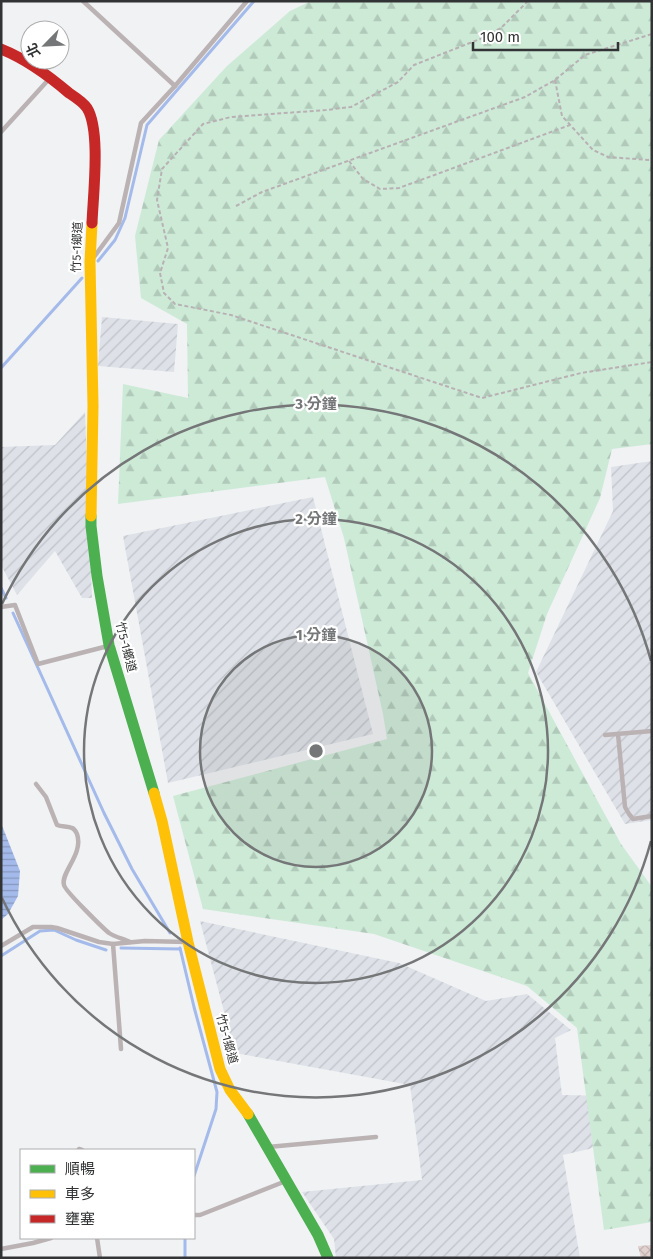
<svg xmlns="http://www.w3.org/2000/svg" width="653" height="1259" viewBox="0 0 653 1259" font-family="'Fira Sans','Noto Sans TC',sans-serif">
<style>
.industrial{fill:url(#industrial-furrows)}
.forest{fill:url(#forest-firs)}
.water{fill:url(#water-rules)}
.lines{fill:none;stroke-linecap:round;stroke-linejoin:round}
.stream{stroke:#a4baea;stroke-width:3}
.building{fill:url(#building-cross-hatch)}
.path{stroke:#b8b1b4;stroke-width:2;stroke-dasharray:4 2.5;stroke-linecap:butt}
.lane{stroke:#bbb2b4;stroke-width:4.5}
.fast{stroke:#4caf50;stroke-width:11}
.slow{stroke:#ffc107;stroke-width:11}
.jam{stroke:#c62828;stroke-width:11}
.ring{fill:none;stroke:#747677;stroke-width:2.5}
.labels{text-anchor:middle;stroke-width:4.5;stroke-linejoin:round;paint-order:stroke}
.street-label{font-size:12px;fill:#323334;stroke:#fff}
.centre{fill:#747677;stroke:#fff;stroke-width:2.5}
.ring-label{font-size:15px;text-anchor:middle;font-weight:bold;fill:#747677;stroke:#fff;stroke-width:4.5;stroke-linejoin:round;paint-order:stroke}
</style>
<defs>
<pattern id="industrial-furrows" width="10" height="10" patternUnits="userSpaceOnUse" patternTransform="scale(1.25)"><rect width="10" height="10" fill="#dee2e8"/><path d="M-1 1l2-2M0 10L10 0M9 11l2-2" fill="none" stroke="#bfc2c8"/></pattern>
<pattern id="forest-firs" width="22" height="20" patternUnits="userSpaceOnUse" patternTransform="scale(1.25)"><rect width="22" height="20" fill="#cdead7"/><path d="M5 1l3.5 6h-7zM16 11l3.5 6h-7z" fill="#b0c9b9"/></pattern>
<pattern id="water-rules" width="6" height="5" patternUnits="userSpaceOnUse" patternTransform="scale(1.25)"><rect width="6" height="5" fill="#a4baea"/><path d="M0 2.5h6" fill="none" stroke="#8698be"/></pattern>
<pattern id="building-cross-hatch" width="8" height="8" patternUnits="userSpaceOnUse" patternTransform="scale(1.25)"><rect width="8" height="8" fill="#e1d2d0"/><path d="M0 0l8 8M0 8l8-8" fill="none" stroke="#c2b5b3"/></pattern>
</defs>
<rect width="100%" height="100%" fill="#f0f2f4"/>
<g class="industrial">
<path d="M102,317L178,324L174,372L98,366Z"/>
<path d="M85,412L92,598H82L55,551L17,595L1,565V447L55,445Z"/>
<path d="M652,461V820L625,824L536,672L613,511L611,467Z"/>
<path d="M313,497L373,734L168,783L123,536Z"/>
<path d="M200,921L399,963L486,1001L527,994L571,1030L555,1038L562,1095L611,1096V1139L589,1149L563,1155L580,1258H336L334,1239L302,1192L422,1180L410,1085L235,1053Z"/>
</g>
<path class="forest" d="M311,1H652V444L612,449L600,498L547,614L528,673L621,844L652,887V1222L604,1230L577,1028L527,986L374,934L203,909L173,796L387,739L383,714L344,538L325,477L118,504L123,384L188,398L187,324L141,298L135,236L159,140L227,66L290,11Z"/>
<path class="water" d="M1,823L20,871L18,896L8,914L1,920Z"/>
<g class="lines">
<g class="stream">
<path d="M98,261L115,240L125,218L147,125L254,1"/>
<path d="M1,368L82,278"/>
<path d="M1,588L6,598"/>
<path d="M13,613L104,813L132,869L170,933"/>
<path d="M121,948L180,949"/>
<path d="M180,948L194,1007L217,1092L216,1109L194,1176"/>
<path d="M1,956L40,931L54,930L76,940L106,950"/>
<path d="M185,1238V1258"/>
</g>
</g>
<path class="building" d="M652,1245V1258H641L638,1246Z"/>
<g class="lines">
<g class="path">
<path d="M528,1L501,28L480,39L414,65L398,82L351,107L326,110L231,117L203,124L162,169L157,200L168,248L160,273L164,293L175,304L231,315L482,398L581,373L652,362"/>
<path d="M555,80L562,116L593,150L608,157L648,160L652,159"/>
<path d="M349,161L363,179L380,189L399,188L570,125"/>
<path d="M236,206L262,192L525,97L555,80L585,55L652,34"/>
</g>
<g class="lane">
<path d="M83,1L175,86"/>
<path d="M1,132L50,78"/>
<path d="M94,257L119,223L141,123L175,86L247,1"/>
<path d="M1,607L15,605L38,664L108,646"/>
<path d="M618,734L625,807L629,814L633,819L652,816"/>
<path d="M605,735L652,731"/>
<path d="M36,784L46,797L57,825C62,827 68,826 72,828C75,829 76,832 77,834C84,854 60,873 64,885C65,891 103,928 109,933C115,937 124,939 130,942"/>
<path d="M113,944L121,1049"/>
<path d="M1,946L33,927H51L57,928L99,942L113,944L145,941L187,942"/>
<path d="M268,1147L376,1137"/>
<path d="M79,1149L82,1150"/>
<path d="M194,1215H200L286,1181"/>
<path d="M97,1238L100,1258"/>
<path d="M1,1249L33,1243L51,1238"/>
</g>
<g class="fast">
<path d="M91,516V526L97,576L109,645L154,793"/>
<path d="M248,1114L318,1235L328,1258"/>
</g>
<g class="slow">
<path d="M91,516L93,406L90,262L92,223"/>
<path d="M154,793L162,821L188,942L220,1069L230,1090L248,1114"/>
</g>
<path class="jam" d="M1,49C26,59 48,75 69,93C75,97 83,102 87,108C101,130 93,196 92,223"/>
</g>
<circle cx="316" cy="751" r="116" fill="#747677" fill-opacity=".12"/>
<g class="ring">
<circle cx="316" cy="751" r="116"/>
<circle cx="316" cy="751" r="232"/>
<path d="M651 841A347 347 0 0 1 2 898M2 604A347 347 0 0 1 651 661"/>
</g>
<g class="labels">
<g class="street-label">
<text transform="translate(77 247) rotate(-88)" y="4">竹5-1鄉道</text>
<text transform="translate(126 647) rotate(76)" y="4">竹5-1鄉道</text>
<text transform="translate(227 1039) rotate(75)" y="4">竹5-1鄉道</text>
</g>
</g>
<circle cx="316" cy="751" r="8" class="centre"/>
<g class="ring-label">
<text x="316" y="409">3 分鐘</text>
<text x="316" y="524">2 分鐘</text>
<text x="316" y="640">1 分鐘</text>
</g>
<rect width="653" height="1259" fill="none" stroke="#323334" stroke-width="5"/>
<rect x="20" y="1149" width="175" height="90" fill="#ffffff" stroke="#adadae"/>
<rect x="30" y="1165" width="25" height="8" fill="#4caf50" stroke="#adadae"/>
<text x="65" y="1174" font-size="15" fill="#323334">順暢</text>
<rect x="30" y="1190" width="25" height="8" fill="#ffc107" stroke="#adadae"/>
<text x="65" y="1199" font-size="15" fill="#323334">車多</text>
<rect x="30" y="1215" width="25" height="8" fill="#c62828" stroke="#adadae"/>
<text x="65" y="1224" font-size="15" fill="#323334">壅塞</text>
<g transform="translate(45 45) rotate(246)"><circle r="24" fill="#ffffff" stroke="#adadae"/>
<path d="M0-4L9 19L0 12L-9 19Z" fill="#747677"/>
<text y="-8" font-size="14" font-weight="bold" text-anchor="middle" fill="#323334">北</text>
</g>
<path d="M473 42v8h145v-8" fill="none" stroke="#323334" stroke-width="2.5"/>
<text x="480" y="42" font-size="15" fill="#323334" stroke="#ffffff" stroke-width="4" paint-order="stroke">100 m</text>
</svg>
